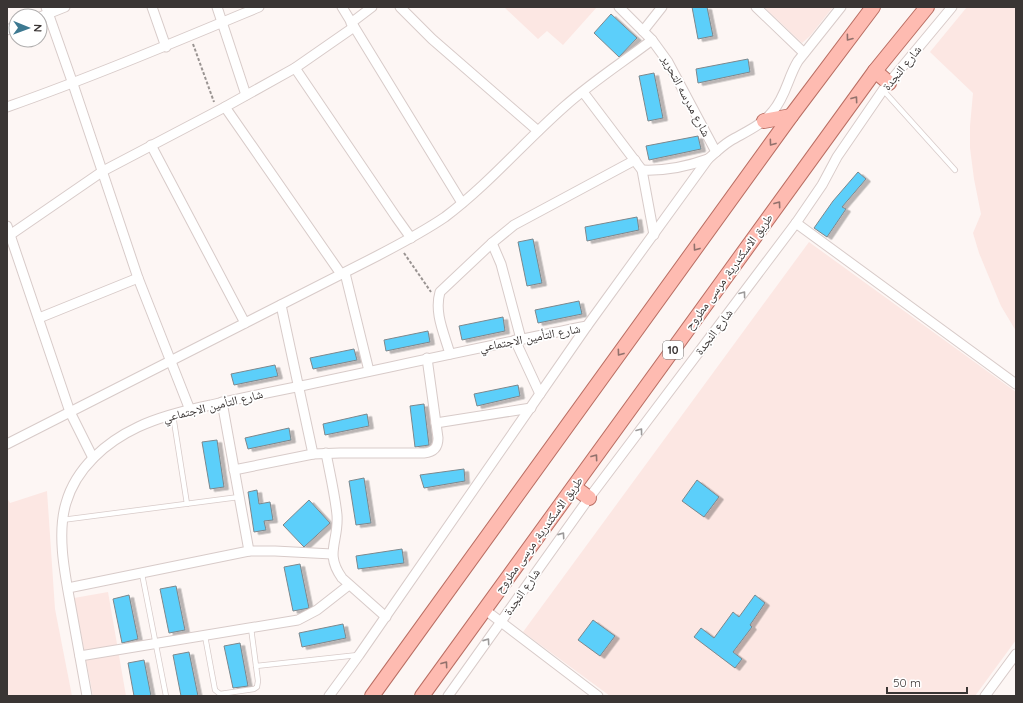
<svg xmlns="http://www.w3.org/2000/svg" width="1023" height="703" viewBox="0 0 1023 703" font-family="Quicksand,'Noto Naskh Arabic',sans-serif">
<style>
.built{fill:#fce7e3}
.building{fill:#5ccffa;stroke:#7d878c;filter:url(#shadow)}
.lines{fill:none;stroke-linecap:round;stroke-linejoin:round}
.lane-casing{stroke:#d8cbc9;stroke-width:6}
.street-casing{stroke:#d8cbc9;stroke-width:11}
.primary-casing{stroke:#b96e63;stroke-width:16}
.path{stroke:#9a9492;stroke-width:2;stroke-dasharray:3 2;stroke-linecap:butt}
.lane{stroke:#fff;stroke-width:4.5}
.street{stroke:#fff;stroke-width:9}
.primary{stroke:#febbb1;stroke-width:14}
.oneway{stroke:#92716c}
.oneway2{stroke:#9c9a9a}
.labels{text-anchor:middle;stroke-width:3.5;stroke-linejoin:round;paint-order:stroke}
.shield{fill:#fff;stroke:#757271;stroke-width:1}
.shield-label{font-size:11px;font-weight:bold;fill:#3a3534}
.street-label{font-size:12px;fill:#3a3534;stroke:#fff}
</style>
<defs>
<filter id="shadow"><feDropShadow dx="4.5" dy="2.5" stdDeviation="0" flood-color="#0004"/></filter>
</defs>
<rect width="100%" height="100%" fill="#fdf6f4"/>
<g class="built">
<path d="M504,7H597L563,45L547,31L538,39Z"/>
<path d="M764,7H833L810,36L802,43Z"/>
<path d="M967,7H1016V331L1001,306L979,253L973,233L981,214L974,179L970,148V126L973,93L930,52Z"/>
<path d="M809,242L1016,392V640L975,696H610L523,632Z"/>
<path d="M47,491L55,609L72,696H7V498L10,503Z"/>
<path d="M108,592L126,696H93L74,598Z"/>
</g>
<g class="building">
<path d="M692,7H707L713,36L698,39Z"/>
<path d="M611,14L637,38L619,57L594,33Z"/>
<path d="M748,59L750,72L698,83L696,69Z"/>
<path d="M654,73L663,118L648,121L639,76Z"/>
<path d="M698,136L701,149L649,160L646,146Z"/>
<path d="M858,172L866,179L842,207L846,209L827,237L814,228L833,201Z"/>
<path d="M637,217L639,230L587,241L585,227Z"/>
<path d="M533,239L542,283L527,286L518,242Z"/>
<path d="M579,301L582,314L538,323L535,310Z"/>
<path d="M503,317L505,331L462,340L459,326Z"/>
<path d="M428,331L430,342L386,351L384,340Z"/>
<path d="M354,349L357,360L313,369L310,358Z"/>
<path d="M275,365L278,376L234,385L231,374Z"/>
<path d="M518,385L520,396L477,406L474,394Z"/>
<path d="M424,404L429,445L415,447L410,406Z"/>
<path d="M367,414L369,426L325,435L323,424Z"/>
<path d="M289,428L291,440L248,449L245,438Z"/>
<path d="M217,440L224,487L210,489L202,442Z"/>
<path d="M464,469L465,481L424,488L420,475Z"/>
<path d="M364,478L371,523L356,525L349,481Z"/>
<path d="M697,480L719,497L704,517L682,501Z"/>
<path d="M257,490L259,504L270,502L273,520L264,521L266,530L254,532L248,492Z"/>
<path d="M309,500L330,523L304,547L303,546L283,525Z"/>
<path d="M402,549L404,563L358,569L356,556Z"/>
<path d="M300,564L309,608L293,611L284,567Z"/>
<path d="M176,586L185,630L169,633L160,589Z"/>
<path d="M129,595L138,639L122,643L113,599Z"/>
<path d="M755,595L765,603L750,625L752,627L733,652L742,659L735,668L694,637L701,628L714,638L733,612L739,617Z"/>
<path d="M593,620L615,636L600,656L578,640Z"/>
<path d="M343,624L346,638L302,647L299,633Z"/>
<path d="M240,643L248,686L233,688L224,646Z"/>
<path d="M189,652L198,696H181L173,655Z"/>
<path d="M144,660L151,696H134L128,663Z"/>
</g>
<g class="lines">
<g class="lane-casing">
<g id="lane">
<path d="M883,90L955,170"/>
<path d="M173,415L187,504"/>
<path d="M62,520L239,497"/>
<path d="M142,574L166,696"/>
<path d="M205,636L215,690L220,694L254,689L257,687L258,681L251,628"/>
<path d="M256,666L358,655"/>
</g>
</g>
<g class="street-casing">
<g id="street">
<path d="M46,7L73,84L138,278L190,410"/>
<path d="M152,7L166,47"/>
<path d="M217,7L246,95"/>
<path d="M342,7L462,203"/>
<path d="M400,7L432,39L538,131"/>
<path d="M619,7L652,40L668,62L716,152"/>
<path d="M756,7L804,53"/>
<path d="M40,17L65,7"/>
<path d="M351,23L372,7"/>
<path d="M7,30L16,26"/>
<path d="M643,31L662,7"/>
<path d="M295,68L396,217L411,238"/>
<path d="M583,92L642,170L654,235"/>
<path d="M7,107C92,77 175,42 259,7"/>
<path d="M225,107L341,274"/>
<path d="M151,145L245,323"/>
<path d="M642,170C666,171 686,167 708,159"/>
<path d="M796,223L1016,384"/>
<path d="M7,226L70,412L93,458"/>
<path d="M7,237L103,171L225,107L295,68L354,27"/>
<path d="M492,243L501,264L521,339"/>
<path d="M345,273L369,371"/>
<path d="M281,305L313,454"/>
<path d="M39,318L138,278"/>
<path d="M515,340L540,394"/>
<path d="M450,354C444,333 434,313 440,292L492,243L514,225L635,160"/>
<path d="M222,402L249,551"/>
<path d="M436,423L531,408"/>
<path d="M7,444L377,256C400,244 423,232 445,217C489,184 524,142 565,106C592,82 623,62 652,40"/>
<path d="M326,453C330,474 335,495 337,515C339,542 324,553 342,578L386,617"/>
<path d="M234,470L313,454L340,453H424C434,452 438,447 438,438L427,358"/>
<path d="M68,588L249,551H275L332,554"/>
<path d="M484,609L598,696"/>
<path d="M80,656L298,620L317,610L349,585"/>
<path d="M87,696C82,668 77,641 72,613C66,579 56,536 66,503C76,468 106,442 138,427C161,416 187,410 211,405C241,398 271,392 301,386C396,366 491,345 587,326"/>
<path d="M329,696L359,655L587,326L708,159C715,153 722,146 730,141C745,132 761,126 773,111C786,96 788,77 798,61L841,7"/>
<path d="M448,696L589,498L796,223L822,185L837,157L883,90L952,7"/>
<path d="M985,696L1016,654"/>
</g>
</g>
<g class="primary-casing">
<g id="primary">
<path d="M875,71L889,83"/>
<path d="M764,121L791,116"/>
<path d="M574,487L589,498"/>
<path d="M372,696L791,116L873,7"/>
<path d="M422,696L875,71L927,7"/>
</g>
</g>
<g class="path">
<path d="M193,44L214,102"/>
<path d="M404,253L431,292"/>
</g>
<use href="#lane" class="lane"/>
<use href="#street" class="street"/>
<use href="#primary" class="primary"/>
</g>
<defs><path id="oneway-chevron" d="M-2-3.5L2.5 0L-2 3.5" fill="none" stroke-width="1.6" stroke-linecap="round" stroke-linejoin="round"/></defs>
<g class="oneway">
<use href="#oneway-chevron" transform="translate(849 38) rotate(127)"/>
<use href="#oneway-chevron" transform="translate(855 99) rotate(-54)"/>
<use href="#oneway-chevron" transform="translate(772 143) rotate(126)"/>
<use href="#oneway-chevron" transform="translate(778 204) rotate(-54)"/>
<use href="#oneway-chevron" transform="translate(696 248) rotate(126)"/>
<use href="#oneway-chevron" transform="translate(620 353) rotate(126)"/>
<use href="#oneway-chevron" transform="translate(595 457) rotate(-54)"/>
<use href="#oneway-chevron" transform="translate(445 664) rotate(-54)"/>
</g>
<g class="oneway2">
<use href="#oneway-chevron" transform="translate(743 294) rotate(-53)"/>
<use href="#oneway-chevron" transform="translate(640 431) rotate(-53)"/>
<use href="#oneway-chevron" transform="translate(562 535) rotate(-55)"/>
<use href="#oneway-chevron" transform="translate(487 641) rotate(-55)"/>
</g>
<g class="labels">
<rect class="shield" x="663" y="341" width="20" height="18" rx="3"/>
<g class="shield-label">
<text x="673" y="354">10</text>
</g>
<g class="street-label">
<text transform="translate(902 68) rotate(-51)" y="4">شارع النجدة</text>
<text transform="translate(686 96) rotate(62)" y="4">شارع مدرسه التحرير</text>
<text transform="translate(729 272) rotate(-54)" y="4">طريق الاسكندرية, مرسى مطروح</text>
<text transform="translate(714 332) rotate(-53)" y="4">شارع النجدة</text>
<text transform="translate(530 338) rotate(-11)" y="4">شارع التأمين الاجتماعي</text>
<text transform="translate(213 406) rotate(-14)" y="4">شارع التأمين الاجتماعي</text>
<text transform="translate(539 535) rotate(-54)" y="4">طريق الاسكندرية, مرسى مطروح</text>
<text transform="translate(522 592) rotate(-55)" y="4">شارع النجدة</text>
</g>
</g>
<rect width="1023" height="703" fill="none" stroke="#3a3534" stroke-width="16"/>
<g transform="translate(28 28) rotate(91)"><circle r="19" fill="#ffffff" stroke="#b0aeae"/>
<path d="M0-3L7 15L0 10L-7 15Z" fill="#3d7991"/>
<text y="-6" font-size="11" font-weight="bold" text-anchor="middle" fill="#3a3534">N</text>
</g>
<path d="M887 687v6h80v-6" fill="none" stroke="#3a3534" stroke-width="2"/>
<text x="893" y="687" font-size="12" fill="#3a3534" stroke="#ffffff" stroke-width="3" paint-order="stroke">50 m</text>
</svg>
